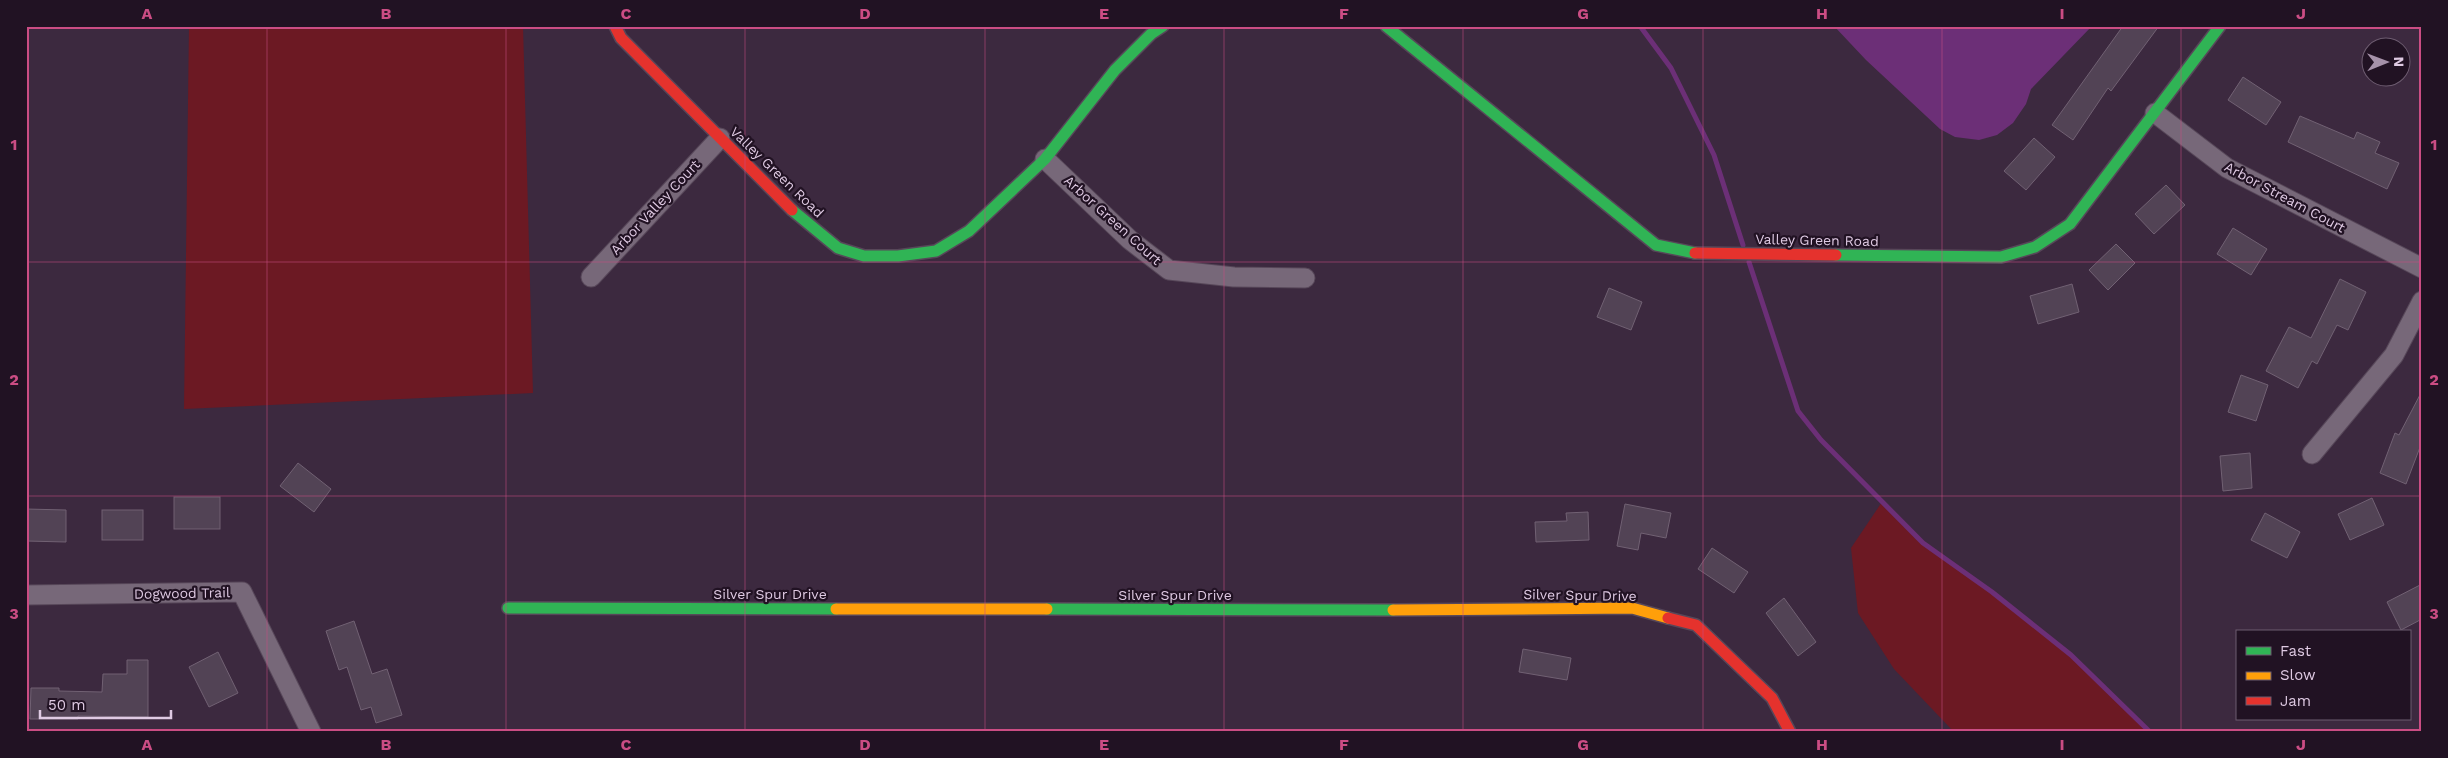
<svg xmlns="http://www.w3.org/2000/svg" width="2448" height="758" viewBox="0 0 2448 758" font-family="'Work Sans',sans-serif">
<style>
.green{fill:#6c1923}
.water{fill:#6c2f77}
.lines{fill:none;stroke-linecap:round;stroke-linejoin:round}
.stream{stroke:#6c2f77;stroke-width:5}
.building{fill:#524355;stroke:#716173}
.street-casing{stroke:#574759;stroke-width:21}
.fast-casing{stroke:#574759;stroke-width:14}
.slow-casing{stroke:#574759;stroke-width:14}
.jam-casing{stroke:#574759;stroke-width:14}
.street{stroke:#776879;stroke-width:19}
.fast{stroke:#30b455;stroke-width:11}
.slow{stroke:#ff9f0a;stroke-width:11}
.jam{stroke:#e5322d;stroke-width:11}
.grid{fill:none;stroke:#cb4d84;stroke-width:1;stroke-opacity:0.55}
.labels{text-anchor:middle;stroke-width:4.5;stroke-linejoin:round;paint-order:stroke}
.street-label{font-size:14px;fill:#dfcae3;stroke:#211223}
.neatline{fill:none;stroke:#cb4d84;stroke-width:2}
.grid-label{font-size:16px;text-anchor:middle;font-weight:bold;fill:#cb4d84}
</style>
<rect width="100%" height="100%" fill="#3c293f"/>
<g class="green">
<path d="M189,26H523L533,393L184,409Z"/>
<path d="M1882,502L1930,549L1992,592L2071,655L2150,732H1954L1894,669L1858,613L1851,548Z"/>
</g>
<path class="water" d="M1834,26H2092L2031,89L2026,104L2013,123L1997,135L1979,140L1955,137L1940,129L1866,60Z"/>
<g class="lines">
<g class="stream">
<path d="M1640,26L1671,68L1714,155L1743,245"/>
<path d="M1749,262L1798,411L1821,440L1923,543L1992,592L2071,655L2150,732"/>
</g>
</g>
<g class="building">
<path d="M2123,26H2159L2111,91L2108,88L2073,140L2052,125Z"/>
<path d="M2243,77L2281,102L2266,125L2228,100Z"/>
<path d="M2300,116L2354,139L2357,132L2380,142L2375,153L2399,163L2387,189L2288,142Z"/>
<path d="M2034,138L2055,157L2026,190L2004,171Z"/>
<path d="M2166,185L2185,205L2154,234L2135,214Z"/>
<path d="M2233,228L2267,249L2251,275L2217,254Z"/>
<path d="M2116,244L2135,263L2108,290L2089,270Z"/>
<path d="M2340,279L2366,292L2348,330L2337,325L2317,364L2312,361L2298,388L2266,371L2289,327L2311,338Z"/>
<path d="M2072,284L2079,312L2038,324L2030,296Z"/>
<path d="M1609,288L1642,302L1631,330L1597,317Z"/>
<path d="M2241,375L2268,385L2256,421L2228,412Z"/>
<path d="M2422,391V442L2406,484L2380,473L2395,433L2399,435Z"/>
<path d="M2250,453L2252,488L2223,491L2220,456Z"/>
<path d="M298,463L331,489L314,512L280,486Z"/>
<rect x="174" y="497" width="46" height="32"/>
<path d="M2372,498L2384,525L2350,540L2338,514Z"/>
<path d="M1625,504L1671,513L1666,538L1641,533L1638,550L1617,546Z"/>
<path d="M26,509L66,510V542L26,541Z"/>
<rect x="102" y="510" width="41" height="30"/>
<path d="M1588,512L1589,540L1536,542L1535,522L1567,521L1566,513Z"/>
<path d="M2265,513L2300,532L2287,558L2251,540Z"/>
<path d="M1712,548L1748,572L1734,593L1698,569Z"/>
<path d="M2422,584V619L2401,630L2387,602Z"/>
<path d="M1784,598L1816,642L1798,656L1766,613Z"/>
<path d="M354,621L372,674L387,669L402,715L376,723L371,707L361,710L347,667L339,670L326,631Z"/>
<path d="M1523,649L1571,658L1567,680L1519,672Z"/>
<path d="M218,652L238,693L209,707L189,667Z"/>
<path d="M127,660H148V717L78,716V719H30L31,688H59V691L102,692L103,674H127Z"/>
</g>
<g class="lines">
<g class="street-casing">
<g id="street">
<path d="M2155,113L2227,168L2422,268"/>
<path d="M1045,159L1130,240L1169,270L1234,277L1305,278"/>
<path d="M591,277L720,138"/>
<path d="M2312,454L2394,355L2422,301"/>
<path d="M26,595L242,592L311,732"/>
</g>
</g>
<g class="fast-casing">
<g id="fast">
<path d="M1386,26L1656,245L1695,253"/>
<path d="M792,210L838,248L864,256H898L936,251L969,231L1045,159L1115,70L1151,34L1163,26"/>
<path d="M1836,255L2001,257L2035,247L2070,224L2220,26"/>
<path d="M508,608L836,609"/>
<path d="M1047,609L1393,610"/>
</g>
</g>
<g class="slow-casing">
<g id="slow">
<path d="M836,609H1047"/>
<path d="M1393,610L1632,608L1668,618"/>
</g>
</g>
<g class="jam-casing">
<g id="jam">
<path d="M615,26L621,38L792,210"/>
<path d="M1695,253L1836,255"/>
<path d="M1668,618L1696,625L1772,698L1790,732"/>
</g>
</g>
<use href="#street" class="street"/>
<use href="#fast" class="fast"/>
<use href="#slow" class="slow"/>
<use href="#jam" class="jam"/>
</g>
<path class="grid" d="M267,26V732M506,26V732M745,26V732M985,26V732M1224,26V732M1463,26V732M1703,26V732M1942,26V732M2181,26V732M26,262H2422M26,496H2422"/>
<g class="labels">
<g class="street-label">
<text transform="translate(777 172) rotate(44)" y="5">Valley Green Road</text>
<text transform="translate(2285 197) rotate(28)" y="5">Arbor Stream Court</text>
<text transform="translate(655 207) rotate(-47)" y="5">Arbor Valley Court</text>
<text transform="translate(1113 220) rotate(42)" y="5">Arbor Green Court</text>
<text transform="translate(1817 240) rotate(1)" y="5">Valley Green Road</text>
<text transform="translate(182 593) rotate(-1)" y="5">Dogwood Trail</text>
<text x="770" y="599">Silver Spur Drive</text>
<text x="1175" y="600">Silver Spur Drive</text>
<text transform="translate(1580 595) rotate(1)" y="5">Silver Spur Drive</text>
</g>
</g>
<rect width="2448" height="758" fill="none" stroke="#211223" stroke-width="55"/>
<rect x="2236" y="630" width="175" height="90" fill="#211223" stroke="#6d5c70"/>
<rect x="2246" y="647" width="25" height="8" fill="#30b455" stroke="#6d5c70"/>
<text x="2280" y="656" font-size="15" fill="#dfcae3">Fast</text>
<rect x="2246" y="672" width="25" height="8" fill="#ff9f0a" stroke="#6d5c70"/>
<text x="2280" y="680" font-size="15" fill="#dfcae3">Slow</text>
<rect x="2246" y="697" width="25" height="8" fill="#e5322d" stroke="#6d5c70"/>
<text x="2280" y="706" font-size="15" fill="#dfcae3">Jam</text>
<g transform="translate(2386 62) rotate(89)"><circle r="24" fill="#211223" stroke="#6d5c70"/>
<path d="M0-4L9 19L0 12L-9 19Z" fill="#a692aa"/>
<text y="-8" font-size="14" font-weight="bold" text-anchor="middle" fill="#dfcae3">N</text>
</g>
<path d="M40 710v8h131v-8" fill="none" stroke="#dfcae3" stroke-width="2.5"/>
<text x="48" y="710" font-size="15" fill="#dfcae3" stroke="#211223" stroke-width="4" paint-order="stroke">50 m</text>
<rect x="28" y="28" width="2392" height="702" class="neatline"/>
<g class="grid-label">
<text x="147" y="19">A</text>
<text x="386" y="19">B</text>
<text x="626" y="19">C</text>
<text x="865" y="19">D</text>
<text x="1104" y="19">E</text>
<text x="1344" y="19">F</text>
<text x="1583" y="19">G</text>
<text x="1822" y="19">H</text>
<text x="2062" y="19">I</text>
<text x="2301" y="19">J</text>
<text x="14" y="150">1</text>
<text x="2434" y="150">1</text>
<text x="14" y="385">2</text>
<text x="2434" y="385">2</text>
<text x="14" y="619">3</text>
<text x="2434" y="619">3</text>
<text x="147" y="750">A</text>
<text x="386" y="750">B</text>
<text x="626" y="750">C</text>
<text x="865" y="750">D</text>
<text x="1104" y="750">E</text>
<text x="1344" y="750">F</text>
<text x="1583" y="750">G</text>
<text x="1822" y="750">H</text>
<text x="2062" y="750">I</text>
<text x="2301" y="750">J</text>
</g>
</svg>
